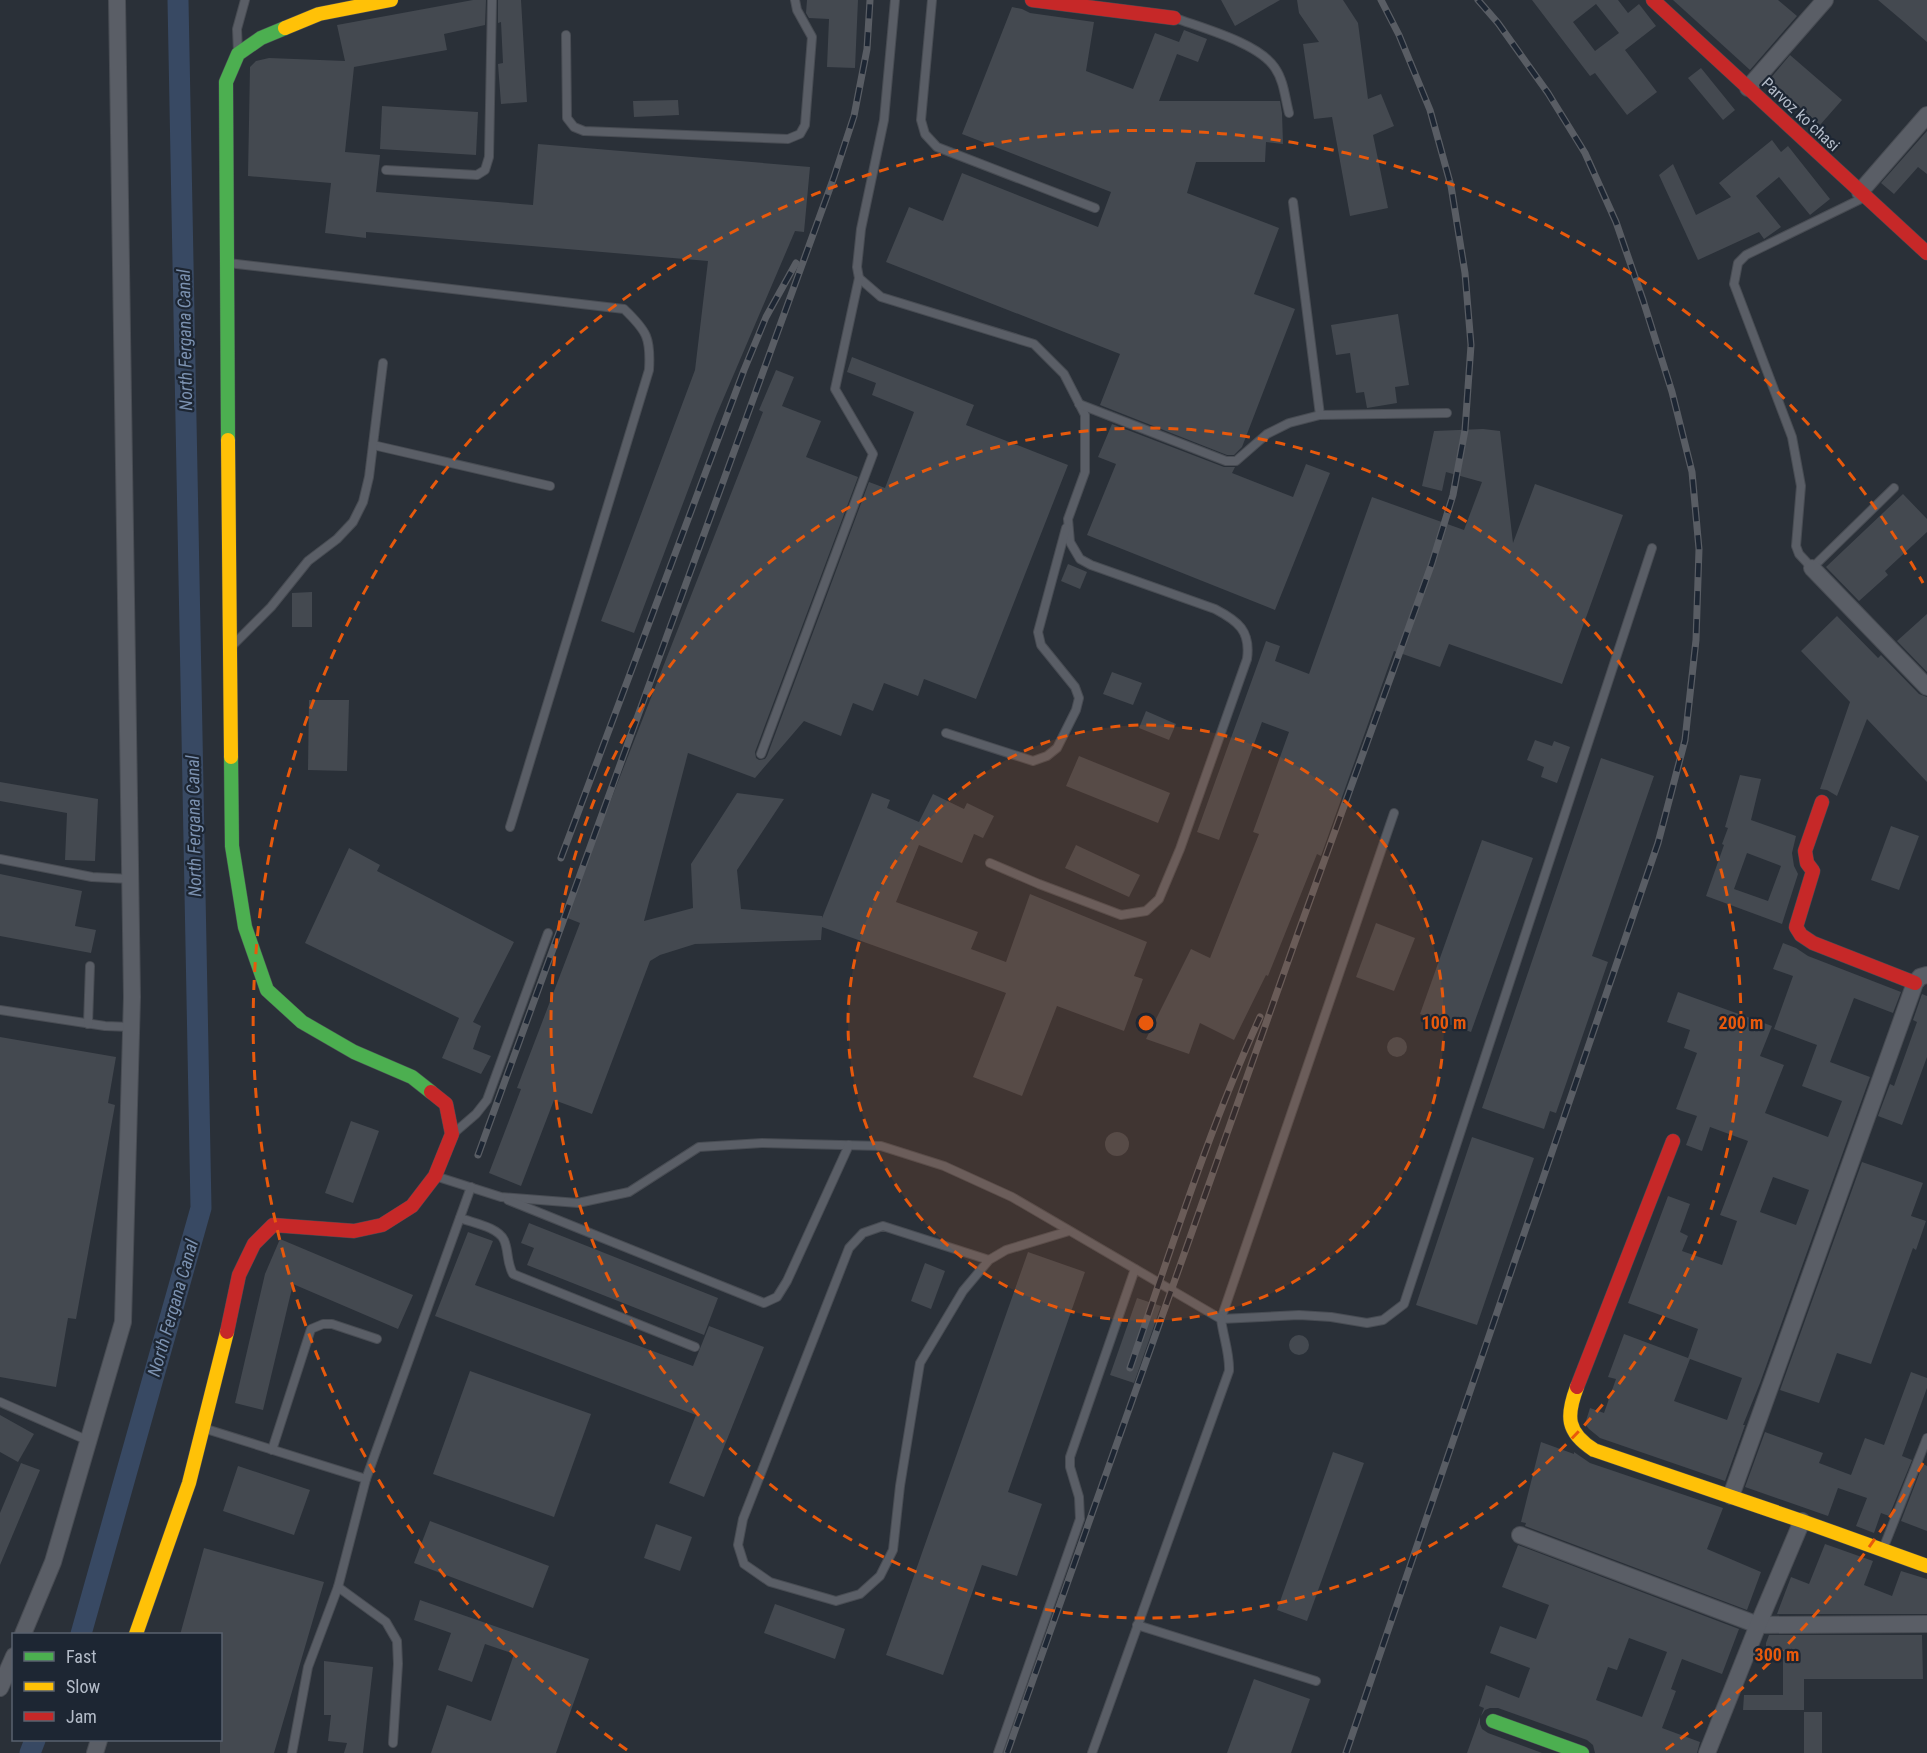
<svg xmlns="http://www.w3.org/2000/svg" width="1927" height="1753" viewBox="0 0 1927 1753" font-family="'Roboto Condensed',sans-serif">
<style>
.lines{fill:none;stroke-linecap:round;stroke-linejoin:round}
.canal{stroke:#384963;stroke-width:21}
.building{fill:#444950;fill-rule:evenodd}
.lane-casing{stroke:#484c53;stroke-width:10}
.street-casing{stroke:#484c53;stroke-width:18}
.fast-casing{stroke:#484c53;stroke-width:15}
.slow-casing{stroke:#484c53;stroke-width:15}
.jam-casing{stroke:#484c53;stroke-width:15}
.lane{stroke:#5a5e66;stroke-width:8}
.street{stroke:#5a5e66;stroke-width:16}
.fast{stroke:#4caf50;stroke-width:14}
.slow{stroke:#ffc107;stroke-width:14}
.jam{stroke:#c62828;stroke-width:14}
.rail-casing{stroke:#595d64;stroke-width:7}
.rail{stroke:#1d2633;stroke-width:4.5;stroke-dasharray:14;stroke-linecap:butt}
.ring{fill:none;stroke:#e8590c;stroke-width:3;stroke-dasharray:10 8}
.labels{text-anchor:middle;stroke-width:4.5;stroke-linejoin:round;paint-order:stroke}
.street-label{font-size:16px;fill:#b4bcc9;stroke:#1d2633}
.water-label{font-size:18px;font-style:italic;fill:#7c92b1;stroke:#1d2633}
.centre{fill:#e8590c;stroke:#1d2633;stroke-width:3}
.ring-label{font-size:18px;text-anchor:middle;font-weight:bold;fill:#e8590c;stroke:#1d2633;stroke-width:4.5;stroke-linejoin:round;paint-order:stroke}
</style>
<rect width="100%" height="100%" fill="#2a3038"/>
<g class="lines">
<g class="canal">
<path d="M81,1634L201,1208L178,0"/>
<path d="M30,1753L35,1740"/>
</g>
</g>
<g class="building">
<path d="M473,0H486L485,25L444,34L447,50L354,67L345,152L380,155L376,192L533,205L538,144L810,167L804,232L795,231L716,416L634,633L601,621L695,370L708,261L366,232V238L325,233L331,183L248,176L250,67L256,61L269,58L345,61L337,25Z"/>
<path d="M498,0H521L527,102L501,104L498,64L503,63L501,22L498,23Z"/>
<path d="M807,0H858L855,68L827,67L829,19L809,18L806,13Z"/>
<path d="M1221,0H1280L1235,26Z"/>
<path d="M1297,0H1343L1358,23L1368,99L1381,94L1394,126L1373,135L1388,208L1350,216L1332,117L1314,119L1303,44L1319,42L1299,13Z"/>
<path d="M1532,0H1618L1628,13L1639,4L1656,26L1625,50L1657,92L1627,115L1595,73L1590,76ZM1596,4L1619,33L1595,51L1573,22Z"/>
<path d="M1673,0H1778L1797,16L1750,70Z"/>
<path d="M1878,0H1927V42L1904,22Z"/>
<path d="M1012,7L1022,9L1030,13L1094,22L1086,71L1133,89L1155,33L1179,42L1184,30L1207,39L1198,62L1177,54L1159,101H1280L1282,113L1283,144L1266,142L1265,162H1196L1187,193L1279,228L1254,294L1295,309L1242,447L1234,455H1227L1100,405L1120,354L886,262L909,207L943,221L962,173L1098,227L1111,192L962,134Z"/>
<path d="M1790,55L1842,100L1820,125L1769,80Z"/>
<path d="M1701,68L1735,110L1723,120L1688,78Z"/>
<path d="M678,100L679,115L634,117L633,101Z"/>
<path d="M382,106L478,112L476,155L380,149Z"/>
<path d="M1927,131V174L1918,167L1894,194L1881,183Z"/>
<path d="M1772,140L1781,152L1788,146L1830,199L1810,215L1779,177L1756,196L1781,227L1764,239L1759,232L1698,260L1659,175L1673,164L1696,215L1731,197L1719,183Z"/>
<path d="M1398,314L1409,385L1395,387L1397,403L1367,408L1364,392L1356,393L1350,353L1336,355L1331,325Z"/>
<path d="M852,357L974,405L966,425L1068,465L976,699L924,679L918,696L884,683L873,711L853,703L841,736L804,721L755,778L688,753L644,921L693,908L691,864L737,793L784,799L737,870L741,909L822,916V918L872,793L890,800L887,808L919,822L933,794L964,809L967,803L994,816L983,838L974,834L962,863L919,845L896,902L978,932L971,949L1006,962L1030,894L1147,942L1134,976L1143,979L1124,1031L1057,1006L1022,1096L973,1077L1006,993L822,927L821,940L695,944L660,955L650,961L592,1114L554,1100L521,1186L489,1173L521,1089L517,1088L580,923L565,917L763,412L759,410L776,370L794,377L782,406L821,421L806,457L858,477L755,752L756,758L759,760L765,759L767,756L869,482L885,488L914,412L872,395L876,383L847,372Z"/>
<path d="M1112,424L1224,467H1235L1232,473L1293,497L1306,464L1330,473L1275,610L1087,535L1116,464L1098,457Z"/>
<path d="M1483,429L1500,431L1513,543L1535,484L1623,515L1562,684L1449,644L1440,667L1394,651L1321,856L1317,854L1268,976L1266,975L1234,1040L1200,1023L1189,1054L1146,1039L1191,949L1210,958L1259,834L1253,832L1289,732L1262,722L1219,840L1197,832L1266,641L1280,646L1275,661L1309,674L1372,497L1464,530L1482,482L1446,472L1442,491L1422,486L1434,431Z"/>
<path d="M1903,494L1927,519V532L1885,571L1888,575L1859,601L1826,567Z"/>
<path d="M1068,564L1087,572L1080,589L1061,581Z"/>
<path d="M312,592V627H292V593Z"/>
<path d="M1927,614V672L1897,641Z"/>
<path d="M1837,616L1878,658L1881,655L1919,694L1927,697V782L1867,719L1837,796L1827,790L1820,789L1850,702L1801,651Z"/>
<path d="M1112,672L1142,683L1133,705L1103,694Z"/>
<path d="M309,700H349L347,771L308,770Z"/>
<path d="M1146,711L1176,724L1169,740L1139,728Z"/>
<path d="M1535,740L1552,746L1554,741L1570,747L1557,783L1541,777L1544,767L1527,760Z"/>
<path d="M1079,756L1170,793L1158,823L1066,786Z"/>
<path d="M1601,758L1654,776L1592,956L1608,962L1556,1113L1550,1111L1544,1129L1482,1108Z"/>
<path d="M1740,775L1761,779L1751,820L1796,836L1792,853L1794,866L1798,874L1782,924L1706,896L1724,845L1722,844L1728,828L1725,827ZM1747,853L1781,866L1768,901L1734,889Z"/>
<path d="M0,782L98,799L95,861L65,860L67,813L0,801Z"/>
<path d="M1891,826L1919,836L1899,890L1871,880Z"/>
<path d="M1482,840L1533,858L1471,1032L1420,1014Z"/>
<path d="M1076,845L1140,875L1129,897L1065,868Z"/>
<path d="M349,848L380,865L377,871L514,942L473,1022L481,1026L473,1049L491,1056L481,1074L442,1058L459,1018L305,943Z"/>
<path d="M0,874L82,891L75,926L96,930L91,953L0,936Z"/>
<path d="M1376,923L1415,938L1394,991L1356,977Z"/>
<path d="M1783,943L1796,948L1808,956L1901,992L1893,1013L1854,998L1830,1062L1870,1077L1760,1383L1743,1425H1745L1725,1481L1600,1438L1589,1429L1585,1424L1590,1408L1604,1413L1616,1379L1608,1377L1624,1334L1688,1358L1698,1329L1628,1303L1668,1196L1690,1204L1680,1232L1688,1236L1682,1251L1722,1265L1737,1221L1720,1215L1748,1141L1710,1127L1702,1151L1686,1145L1697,1116L1676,1109L1697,1053L1684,1048L1690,1030L1667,1022L1678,992L1772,1026L1760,1056L1784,1065L1765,1113L1828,1137L1842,1101L1802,1086L1817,1045L1774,1029L1793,976L1773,969ZM1773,1177L1809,1190L1796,1225L1760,1212ZM1690,1359L1742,1378L1727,1420L1674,1401Z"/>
<path d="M1922,994L1927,996V1057L1902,1125L1878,1116L1890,1084L1894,1086L1917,1022L1913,1020Z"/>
<circle cx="1397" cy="1047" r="10"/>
<path d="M0,1037L116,1057L108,1103L115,1105L76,1319L68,1318L56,1387L0,1377Z"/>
<path d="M351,1121L379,1131L353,1203L325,1193Z"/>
<circle cx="1117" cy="1144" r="12"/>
<path d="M1472,1137L1534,1158L1477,1325L1416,1305Z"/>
<path d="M1862,1162L1923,1183L1911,1216L1926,1221L1916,1250L1913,1248L1871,1364L1837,1353L1819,1403L1780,1390Z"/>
<path d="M529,1223L718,1298L704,1335L527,1265L534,1248L521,1243Z"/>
<path d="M468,1232L493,1241L475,1285L693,1366L709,1326L764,1347L704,1497L669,1483L696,1415L435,1316Z"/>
<path d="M280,1239L413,1295L398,1329L293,1284L263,1410L235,1403L265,1274Z"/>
<path d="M1028,1252L1085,1272L1008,1492L1042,1504L1017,1576L982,1565L943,1675L886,1655Z"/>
<path d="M925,1263L945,1271L931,1309L911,1301Z"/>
<path d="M1137,1298L1161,1306L1134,1383L1110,1375Z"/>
<circle cx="1299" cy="1345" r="10"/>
<path d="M470,1371L591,1414L554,1517L433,1474Z"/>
<path d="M1911,1372L1927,1378V1388L1902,1456L1912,1460L1889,1516L1881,1513L1874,1533L1856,1526L1867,1498L1838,1488L1828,1516L1745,1487L1765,1432L1823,1453L1819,1463L1851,1475L1865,1438L1884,1445Z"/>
<path d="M0,1415L34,1434L18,1462L0,1452Z"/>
<path d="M1541,1442L1574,1454V1452L1590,1463L1723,1508L1707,1549L1761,1572L1747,1610L1525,1526L1526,1523L1521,1522Z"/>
<path d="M1333,1452L1364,1463L1307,1621L1277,1610Z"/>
<path d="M21,1463L40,1470L0,1565V1513Z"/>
<path d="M1923,1464L1927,1466V1531L1901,1521Z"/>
<path d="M238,1466L310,1490L294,1535L223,1511Z"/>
<path d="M430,1521L549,1566L533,1608L414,1563Z"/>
<path d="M656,1524L692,1537L680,1571L644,1558Z"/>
<path d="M1825,1544L1873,1561L1864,1585L1892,1596L1901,1571L1927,1579V1614H1777L1791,1577L1809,1584Z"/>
<path d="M1518,1545L1739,1629L1722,1674L1682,1659L1671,1689L1676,1691L1662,1728L1700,1742L1697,1753H1595L1593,1745L1587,1740L1498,1708H1490L1485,1710L1481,1716L1484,1708L1479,1706L1486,1685L1519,1698L1530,1668L1490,1653L1500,1626L1536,1639L1549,1605L1502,1587ZM1629,1638L1667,1652L1642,1717L1596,1700L1608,1667L1617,1670Z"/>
<path d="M204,1548L324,1582L274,1753H220V1635H180Z"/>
<path d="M420,1600L589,1659L556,1753H431L447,1705L491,1721L514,1654L485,1644L472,1682L438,1670L451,1633L414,1620Z"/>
<path d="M775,1604L845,1629L835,1659L764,1633Z"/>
<path d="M1769,1635H1922L1923,1679H1804V1710H1743L1744,1695H1783V1659H1766V1643Z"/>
<path d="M324,1661L373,1667L363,1753H344L347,1743L328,1741L331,1715H324Z"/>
<path d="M1254,1679L1310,1699L1291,1753H1227Z"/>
<rect x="1804" y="1712" width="18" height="41"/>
<path d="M1480,1717V1724L1482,1729L1488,1733L1542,1753H1467Z"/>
</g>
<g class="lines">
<g class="lane-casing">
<g id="lane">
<path d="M895,0L884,120L861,229L857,267L859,278L881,297L1034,344L1064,374L1085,415V472L1068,519L1070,542L1080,559L1091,565L1215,609C1238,621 1251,631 1247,659L1180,849L1159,899L1146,911L1121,915L1039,884L990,863"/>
<path d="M932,0L921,120L925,134L937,147L1095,208"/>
<path d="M1175,18C1202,28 1259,43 1275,68C1284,81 1285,98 1289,113"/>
<path d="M566,35L567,118L574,127L584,131L788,139L800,134L805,125L812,37L797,10L795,0"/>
<path d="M238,52L237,29L245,0"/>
<path d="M386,170L477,175L485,170L489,157L492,0"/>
<path d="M1865,197L1746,255L1738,263L1734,284L1792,437L1801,486L1796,546L1799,554L1812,568L1894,488"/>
<path d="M1293,202L1320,415"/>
<path d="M228,263L624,309C647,331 651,338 649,370L510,827"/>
<path d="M1079,404L1226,461H1236L1267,434L1289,423L1320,415L1447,413"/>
<path d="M373,445L550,486"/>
<path d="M233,645L271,607L308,561L337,539L353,522L363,502L369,477L383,363"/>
<path d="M946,733L1033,761L1047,756L1057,748L1076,710L1079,698L1075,687L1041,645L1038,632L1066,528"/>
<path d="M761,754L873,454L835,389L859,278"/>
<path d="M1394,813L1221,1319L1299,1315L1331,1317L1367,1323L1383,1320L1404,1304L1652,548"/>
<path d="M0,859L92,877L130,879"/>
<path d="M0,1010L105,1026L131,1027"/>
<path d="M88,1024L90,966"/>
<path d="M454,1133L476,1114L487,1100L548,933"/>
<path d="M435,1176L501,1197L578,1203L629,1192L699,1147L762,1143L881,1146L944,1166L1012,1197L1221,1319C1223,1336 1230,1354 1229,1371L1092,1753"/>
<path d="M508,1200L764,1303L777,1297L787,1281L849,1145"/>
<path d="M460,1218C473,1223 498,1227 504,1240C509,1251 506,1261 513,1274L695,1347"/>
<path d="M989,1260L883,1226L863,1233L849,1248L743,1519L738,1545L744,1564L770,1582L836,1601L860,1594L880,1576L893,1550L900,1486L920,1363L963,1291L989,1260L1006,1250L1069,1231"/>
<path d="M0,1402L89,1441"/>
<path d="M203,1428L366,1479"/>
<path d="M272,1450L311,1329L323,1324H332L377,1339"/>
<path d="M1883,1549L1927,1438"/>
<path d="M338,1587L386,1622L397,1641L398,1664L393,1743"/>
<path d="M1137,1625L1316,1681"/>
<path d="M292,1753L308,1667L338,1587L366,1479L471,1187"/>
<path d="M998,1753L1080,1519L1079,1497L1070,1467V1457L1135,1269"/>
</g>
</g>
<g class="street-casing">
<g id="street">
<path d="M1748,88L1825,0"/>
<path d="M1860,192L1927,115"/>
<path d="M1812,568L1927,687"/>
<path d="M1731,1496L1915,983L1920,977L1927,975"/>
<path d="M1520,1535L1758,1625L1927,1624"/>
<path d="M23,1634L53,1562L123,1322L132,997L117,0"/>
<path d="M0,1688L14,1656"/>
<path d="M95,1753L99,1740"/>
<path d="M1707,1753L1758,1625L1802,1521"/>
</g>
</g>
<g class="fast-casing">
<g id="fast">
<path d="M228,440L226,82L238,54L261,38L285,28"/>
<path d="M231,757L232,846L245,927L267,990L302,1022L354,1052L412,1077L431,1092"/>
<path d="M1493,1721L1582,1753"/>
</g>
</g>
<g class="slow-casing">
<g id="slow">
<path d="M285,28L319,14L391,0"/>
<path d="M228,440L231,757"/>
<path d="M1577,1387C1566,1416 1566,1432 1594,1450L1802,1521L1927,1566"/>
<path d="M136,1634L189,1483L227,1332"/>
</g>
</g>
<g class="jam-casing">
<g id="jam">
<path d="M1032,0L1174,18"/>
<path d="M1653,0L1927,253"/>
<path d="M1822,802L1805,851L1807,863L1813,871L1796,927L1801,935L1813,943L1915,983"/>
<path d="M227,1332L239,1275L254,1244L273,1225L354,1231L382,1225L412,1206L435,1176L452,1134L446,1104L431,1092"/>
<path d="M1577,1387L1673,1141"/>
</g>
</g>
<use href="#lane" class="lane"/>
<use href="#street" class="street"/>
<use href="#fast" class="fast"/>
<use href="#slow" class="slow"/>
<use href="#jam" class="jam"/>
<g class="rail-casing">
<g id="rail">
<path d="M561,858L744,370L766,317L796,263"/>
<path d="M478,1155L834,177L854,116L867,49L870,0"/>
<path d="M1130,1368C1171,1250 1208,1131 1260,1017"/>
<path d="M1007,1753L1297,936L1432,563L1453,495L1465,430L1471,345L1465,273L1451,186L1430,110L1399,35L1381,0"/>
<path d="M1346,1753L1658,843L1685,740L1696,640L1699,549L1692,472L1672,392L1643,300L1616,222L1585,153L1548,93L1498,23L1478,0"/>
</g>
</g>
<use href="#rail" class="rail"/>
</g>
<circle cx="1146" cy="1023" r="298" fill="#e8590c" fill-opacity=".12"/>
<g class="ring">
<circle cx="1146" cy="1023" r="298"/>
<circle cx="1146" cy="1023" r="595"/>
<path d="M1923 1463A893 893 0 0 1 1665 1750M627 1750A893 893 0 1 1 1923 583"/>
</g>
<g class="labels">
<g class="street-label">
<text transform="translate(1801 114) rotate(43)" y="6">Parvoz koʻchasi</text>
</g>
<g class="water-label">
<text transform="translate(185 340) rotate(-91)" y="6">North Fergana Canal</text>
<text transform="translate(194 826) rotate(-91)" y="6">North Fergana Canal</text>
<text transform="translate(173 1308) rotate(-74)" y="6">North Fergana Canal</text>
</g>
</g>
<circle cx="1146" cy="1023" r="9" class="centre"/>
<g class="ring-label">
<text x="1444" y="1029">100 m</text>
<text x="1741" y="1029">200 m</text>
<text x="1777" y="1661">300 m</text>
</g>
<rect x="12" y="1633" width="210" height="108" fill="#1d2633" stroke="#59626f" stroke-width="1.5"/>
<rect x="24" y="1652" width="30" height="9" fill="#4caf50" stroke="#59626f" stroke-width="1.5"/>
<text x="66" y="1663" font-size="18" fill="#b4bcc9">Fast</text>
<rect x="24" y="1682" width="30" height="9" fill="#ffc107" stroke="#59626f" stroke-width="1.5"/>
<text x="66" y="1693" font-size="18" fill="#b4bcc9">Slow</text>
<rect x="24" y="1712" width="30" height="9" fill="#c62828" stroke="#59626f" stroke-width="1.5"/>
<text x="66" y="1723" font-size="18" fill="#b4bcc9">Jam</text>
</svg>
